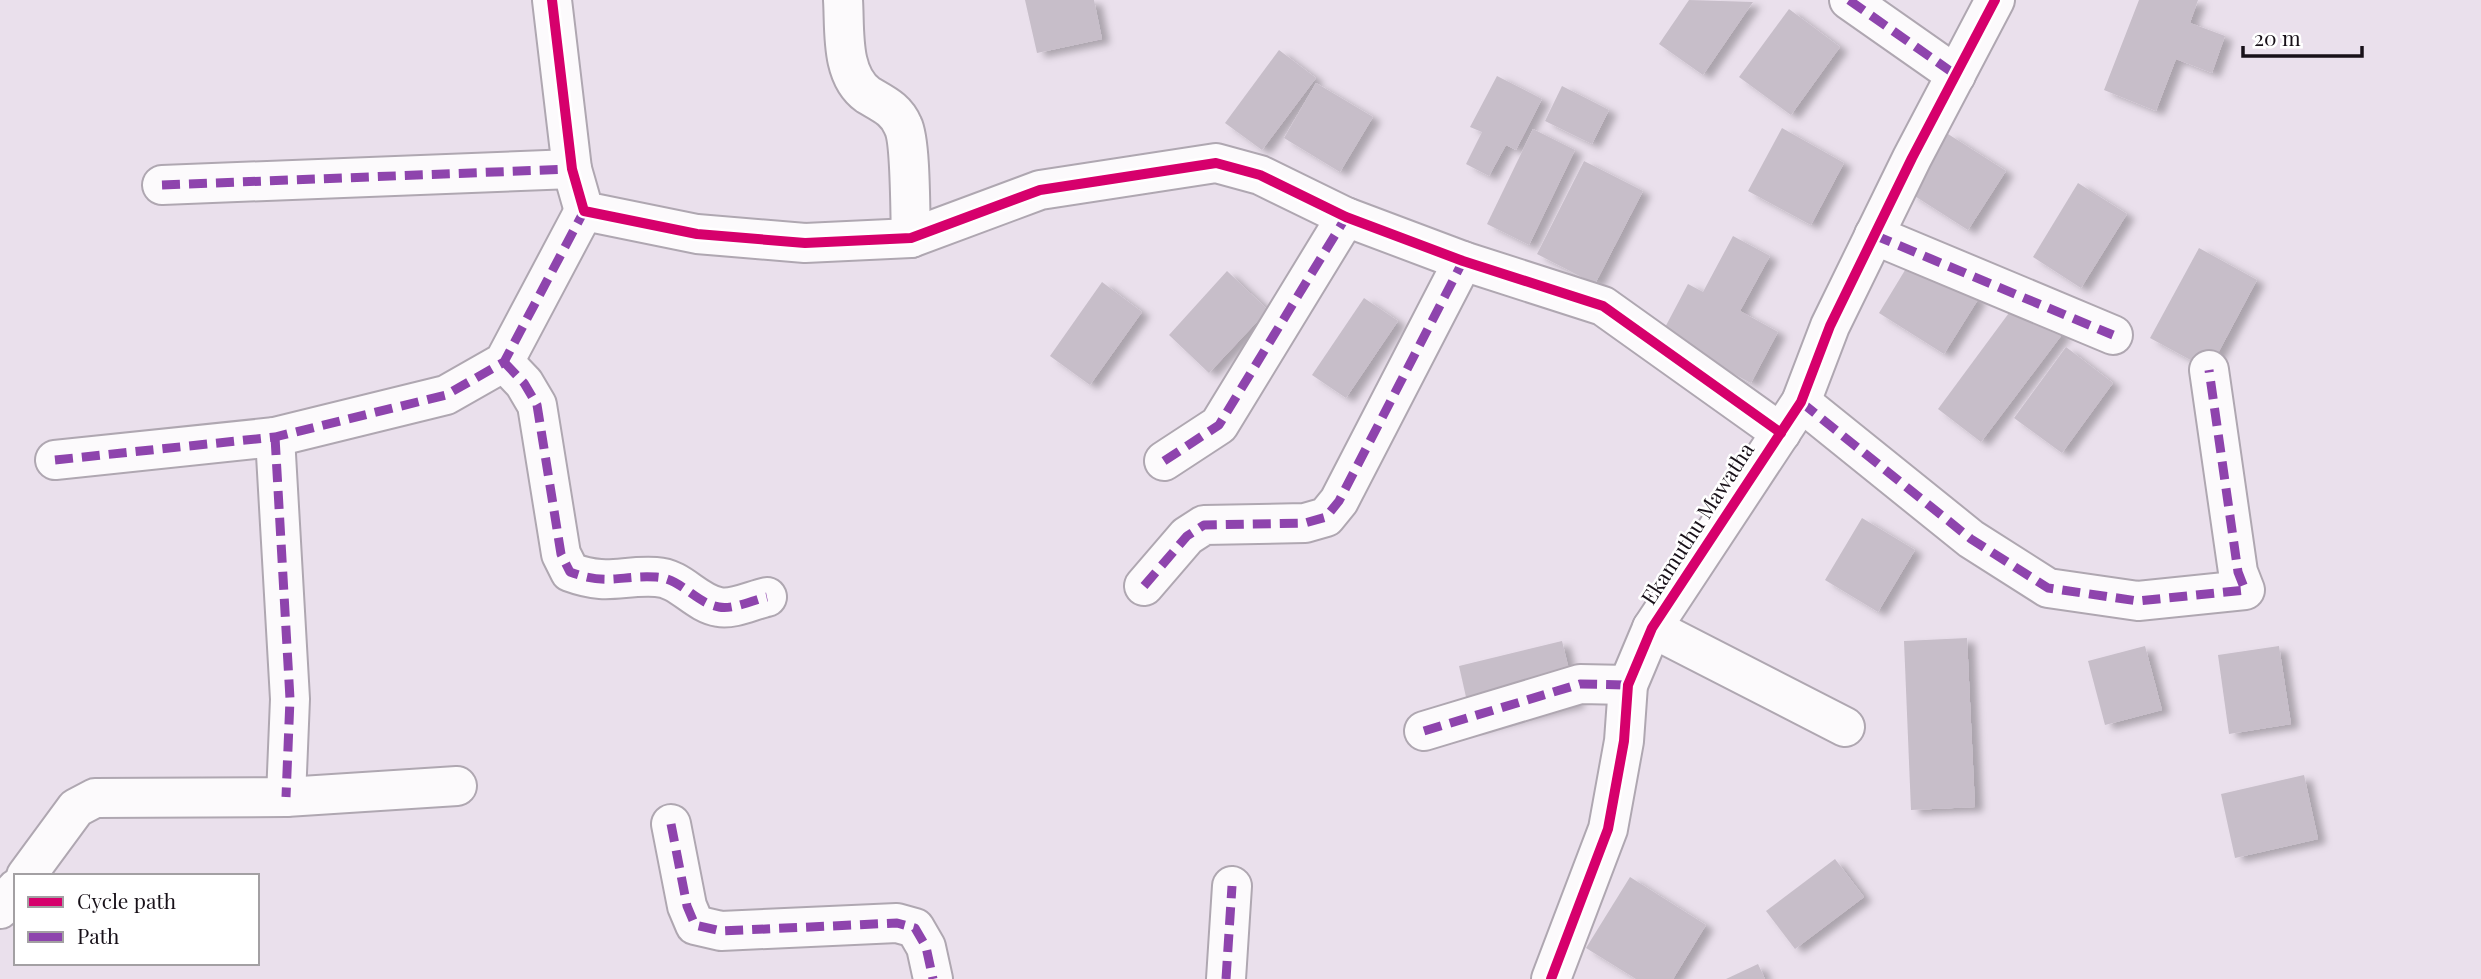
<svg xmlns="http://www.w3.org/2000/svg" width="2481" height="979" viewBox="0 0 2481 979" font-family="'Playfair Display',serif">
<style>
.building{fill:#c7bec9;filter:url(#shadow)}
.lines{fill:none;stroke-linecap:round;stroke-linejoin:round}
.street-casing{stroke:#afa7b1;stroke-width:42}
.street{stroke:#fcfafc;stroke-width:38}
.quiet{stroke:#8e44ad;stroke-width:9;stroke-dasharray:18 9;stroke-linecap:butt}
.cycleway-casing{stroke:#fff;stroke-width:15}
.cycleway{stroke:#d6006c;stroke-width:10}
.labels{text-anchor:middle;stroke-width:5;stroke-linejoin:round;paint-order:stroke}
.street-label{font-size:21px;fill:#181119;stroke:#fff}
</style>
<defs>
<filter id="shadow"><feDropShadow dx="8" dy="4.5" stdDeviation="3.5" flood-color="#0004"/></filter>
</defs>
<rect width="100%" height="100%" fill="#eae0ec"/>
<g class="building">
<path d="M1025,0H1094L1102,39L1037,53Z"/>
<path d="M1689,0L1753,2L1703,75L1659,44Z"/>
<path d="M2139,0H2198L2190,23L2225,36L2212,73L2176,59L2156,111L2104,90Z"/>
<path d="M1789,9L1840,47L1791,115L1739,77Z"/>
<path d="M1279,50L1316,78L1262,150L1225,123Z"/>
<path d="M1497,76L1542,99L1516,150L1506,145L1489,176L1466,164L1482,132L1470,127Z"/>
<path d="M1316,83L1373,117L1340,172L1284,138Z"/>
<path d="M1562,86L1609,110L1592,144L1545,121Z"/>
<path d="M1782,128L1844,163L1811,225L1748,191Z"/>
<path d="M1533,129L1575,150L1529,245L1487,224Z"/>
<path d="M1948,134L2006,171L1968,230L1910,193Z"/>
<path d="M1584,161L1643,191L1595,284L1537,254Z"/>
<path d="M2078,183L2127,214L2081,288L2033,257Z"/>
<path d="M1733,236L1770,256L1740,311L1778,332L1751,383L1661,335L1688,284L1703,292Z"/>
<path d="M2199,248L2257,280L2209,370L2150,338Z"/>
<path d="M1913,257L1979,298L1944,354L1879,313Z"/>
<path d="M1227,271L1268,310L1209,373L1169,335Z"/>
<path d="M1102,282L1142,312L1090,385L1050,356Z"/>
<path d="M1364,298L1398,321L1346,398L1312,375Z"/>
<path d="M2020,298L2064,332L1981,442L1938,409Z"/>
<path d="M2066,347L2113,383L2062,453L2014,418Z"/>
<path d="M1862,518L1915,550L1878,612L1825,580Z"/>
<path d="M1967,638L1975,807L1911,810L1904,641Z"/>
<path d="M1562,641L1577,703L1473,728L1459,666Z"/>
<path d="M2145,646L2162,710L2105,725L2088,661Z"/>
<path d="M2279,646L2291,724L2229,734L2218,655Z"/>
<path d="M2304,775L2318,839L2235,858L2221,794Z"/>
<path d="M1835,859L1864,897L1795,949L1766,911Z"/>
<path d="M1630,877L1706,925L1673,979H1636L1586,948Z"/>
<path d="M1758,964L1765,979H1726Z"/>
</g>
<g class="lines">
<g class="street-casing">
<g id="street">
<path d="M552,0L572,169L584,211L697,234L805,243L911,238L1040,190L1216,163L1260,175L1346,217L1463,261L1603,306L1781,433"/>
<path d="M843,0C845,30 840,75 868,95C883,104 896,109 903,126C911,142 910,216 911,238"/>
<path d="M1849,0L1956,75"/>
<path d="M162,185L572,169"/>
<path d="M1874,235L2113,335"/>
<path d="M504,362L524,383L537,405L561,554L570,572C608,586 620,575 656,577C681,578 695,603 719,607C732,610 753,600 767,597"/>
<path d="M1801,402L1971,539L2048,588L2138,601L2245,590L2238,572L2209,370"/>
<path d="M275,437L290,699L286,797"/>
<path d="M55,460L275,437L446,395L504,362L584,211"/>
<path d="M1164,461L1219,425L1346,217"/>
<path d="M1144,586L1187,536L1204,525L1305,523L1326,517L1339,501L1463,261"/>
<path d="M1652,628L1845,727"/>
<path d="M1424,731L1580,684L1628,685"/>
<path d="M671,824L687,906L695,925L721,931L897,923L915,928L926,947L933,979"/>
<path d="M26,876L76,808L95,798L286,797L457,786"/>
<path d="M0,909L16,889"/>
<path d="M1226,979L1232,886"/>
<path d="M1551,979L1608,829L1624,741L1628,685L1652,628L1801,402L1830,326L1912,158L1995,0"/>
</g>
</g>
<use href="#street" class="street"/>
<g class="quiet">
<path d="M1849,0L1956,75"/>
<path d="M162,185L572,169"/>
<path d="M1874,235L2113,335"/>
<path d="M504,362L524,383L537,405L561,554L570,572C608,586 620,575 656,577C681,578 695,603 719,607C732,610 753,600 767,597"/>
<path d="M1801,402L1971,539L2048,588L2138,601L2245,590L2238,572L2209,370"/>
<path d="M275,437L290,699L286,797"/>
<path d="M55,460L275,437L446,395L504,362L584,211"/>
<path d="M1164,461L1219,425L1346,217"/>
<path d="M1144,586L1187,536L1204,525L1305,523L1326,517L1339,501L1463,261"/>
<path d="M1424,731L1580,684L1628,685"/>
<path d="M671,824L687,906L695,925L721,931L897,923L915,928L926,947L933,979"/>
<path d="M1226,979L1232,886"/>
</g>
<g class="cycleway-casing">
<g id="cycleway">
<path d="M552,0L572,169L584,211L697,234L805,243L911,238L1040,190L1216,163L1260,175L1346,217L1463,261L1603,306L1781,433"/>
<path d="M1551,979L1608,829L1624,741L1628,685L1652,628L1801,402L1830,326L1912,158L1995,0"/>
</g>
</g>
<use href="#cycleway" class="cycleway"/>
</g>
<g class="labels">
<g class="street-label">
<text transform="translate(1698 524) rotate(-57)" y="7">Ekamuthu Mawatha</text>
</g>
</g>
<rect x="14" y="874" width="245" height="91" fill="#ffffff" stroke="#a3a0a3" stroke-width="2"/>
<rect x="28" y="897" width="35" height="10" fill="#d6006c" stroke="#a3a0a3" stroke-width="2"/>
<text x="77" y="909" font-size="21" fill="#181119">Cycle path</text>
<rect x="28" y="932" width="35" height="10" fill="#8e44ad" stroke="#a3a0a3" stroke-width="2"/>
<text x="77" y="944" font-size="21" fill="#181119">Path</text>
<path d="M2243 46v10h119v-10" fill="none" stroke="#181119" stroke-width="3.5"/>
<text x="2254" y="46" font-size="21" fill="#181119" stroke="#ffffff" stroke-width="5" paint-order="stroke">20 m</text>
</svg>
